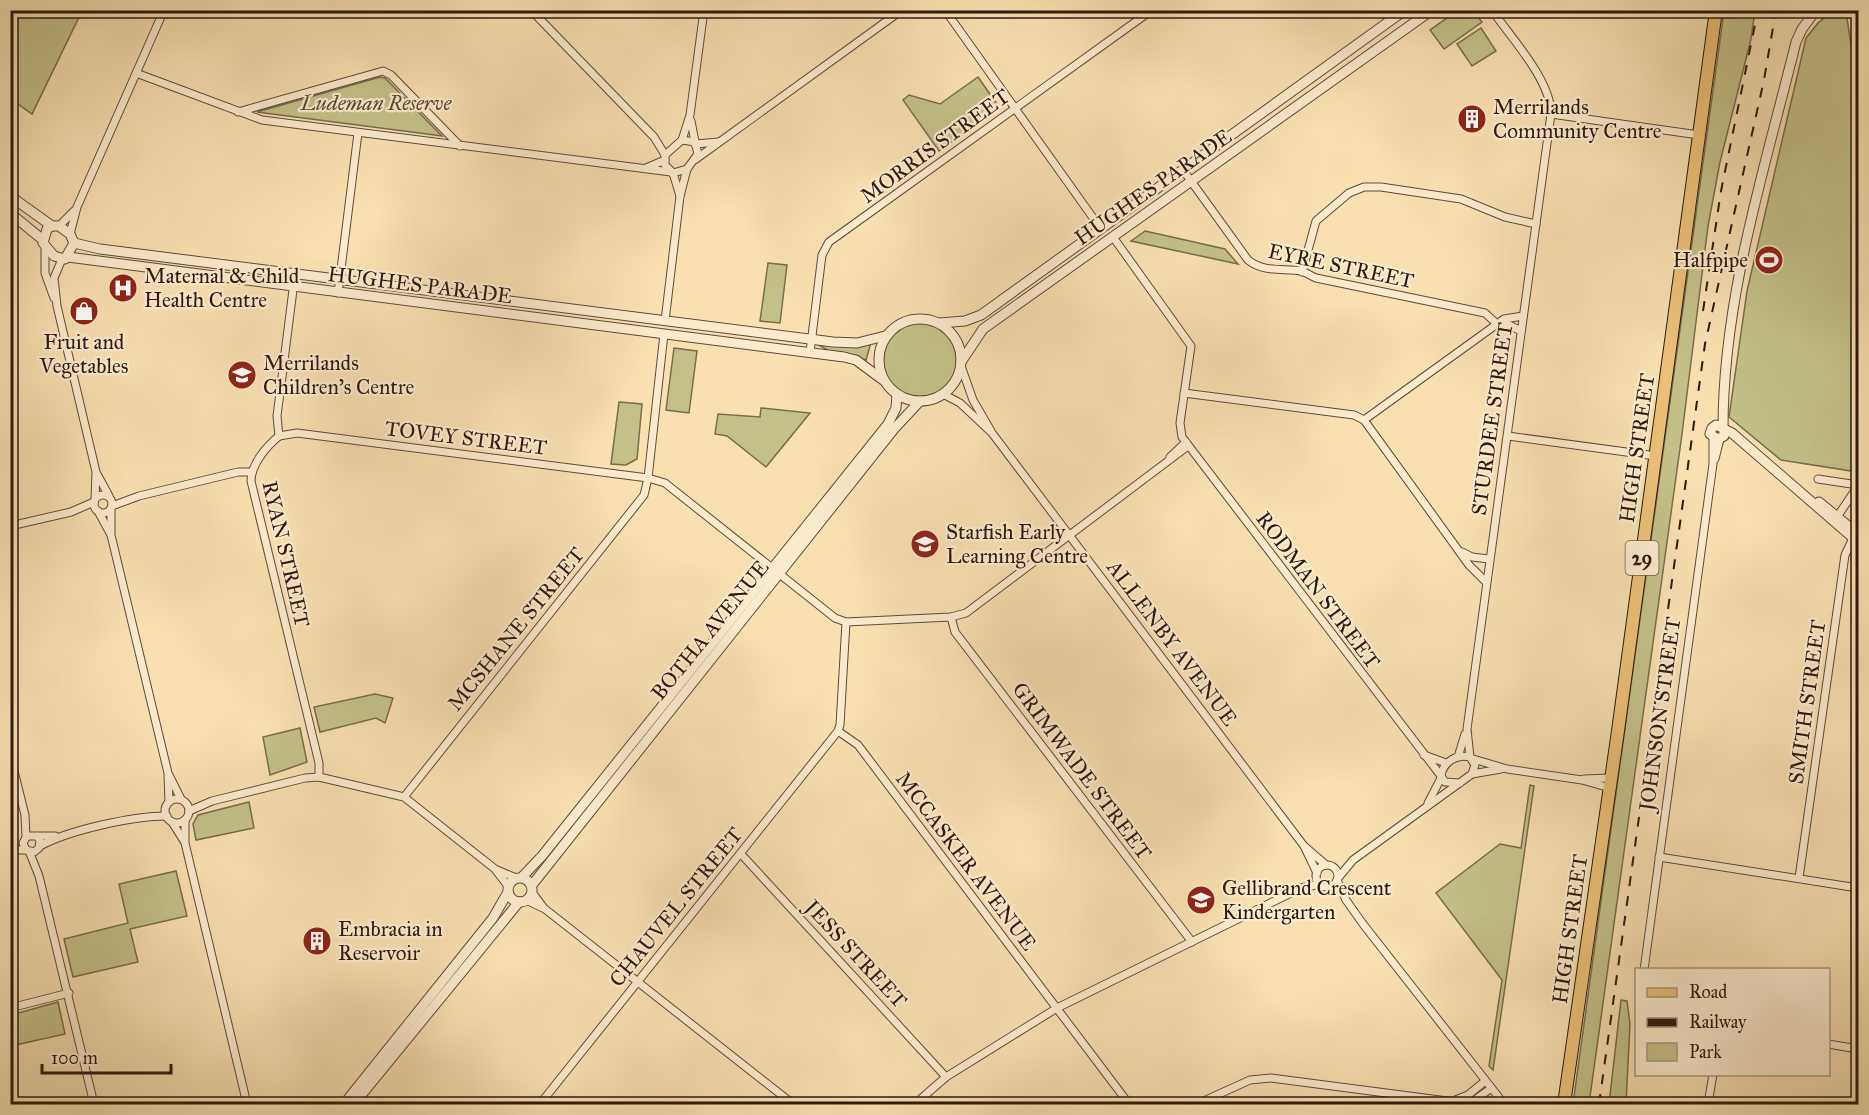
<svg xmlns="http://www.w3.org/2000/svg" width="1869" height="1115" viewBox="0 0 1869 1115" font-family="'IM FELL Great Primer',serif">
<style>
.green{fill:#c3c188;stroke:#776d4c;stroke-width:1.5}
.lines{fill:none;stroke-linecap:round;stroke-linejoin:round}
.minor-casing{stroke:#5e4b39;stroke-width:9}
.tertiary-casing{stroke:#5e4b39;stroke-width:11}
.primary-casing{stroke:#2b1911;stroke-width:14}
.minor{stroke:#faebcc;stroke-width:7}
.tertiary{stroke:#faebcc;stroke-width:9}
.primary{stroke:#ecc078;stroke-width:12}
.rail{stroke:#2b1911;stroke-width:2;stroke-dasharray:10 10;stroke-linecap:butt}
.labels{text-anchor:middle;stroke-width:4.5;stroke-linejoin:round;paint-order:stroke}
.shield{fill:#faebcc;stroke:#695849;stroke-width:1.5}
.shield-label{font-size:20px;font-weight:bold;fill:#2b1911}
.park-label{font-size:21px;font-style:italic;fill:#594b35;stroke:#faebcc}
.poi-label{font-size:21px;fill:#2b1911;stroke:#faebcc;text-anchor:start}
.street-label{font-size:21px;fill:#2b1911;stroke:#faebcc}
</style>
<rect width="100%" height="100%" fill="#f8e0b1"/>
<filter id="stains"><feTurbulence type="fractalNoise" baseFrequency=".00333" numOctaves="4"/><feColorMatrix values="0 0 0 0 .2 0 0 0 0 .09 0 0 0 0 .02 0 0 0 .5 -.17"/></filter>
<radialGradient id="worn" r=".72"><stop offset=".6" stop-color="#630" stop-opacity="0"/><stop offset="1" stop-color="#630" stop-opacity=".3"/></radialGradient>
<g class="green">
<path d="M1834,10L1846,11L1852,52L1858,53V472L1781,460L1729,417L1747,291L1806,38L1818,23Z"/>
<path d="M18,11H82L32,114L11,99V15Z"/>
<path d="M1457,11H1473L1482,22L1444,49L1430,30Z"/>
<path d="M1724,11H1755L1751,39L1720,162L1708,226L1682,434L1589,1104H1573Z"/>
<path d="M1481,28L1496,51L1472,66L1457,44Z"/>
<path d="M380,77L385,78L442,136L257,112Z"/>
<path d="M978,77L997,104L996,110L939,151L903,100L909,95L940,104Z"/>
<path d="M1145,231L1225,249L1238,264L1131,241Z"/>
<path d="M768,263L787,265L780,323L760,321Z"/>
<circle cx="919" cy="359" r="38"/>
<path d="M817,344L870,345V346L866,360L829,351Z"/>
<path d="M674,348L697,351L689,413L666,410Z"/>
<path d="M619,402L642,404L637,459L626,465L611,464Z"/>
<path d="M761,408L810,413L766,467L727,436L715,434L718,414L760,417Z"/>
<path d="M375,694L393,698L385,723L376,718L320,732L314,707Z"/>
<path d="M300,728L307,762L270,775L263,737Z"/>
<path d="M1530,785L1534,786L1493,1070L1489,1066L1502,980L1436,893L1500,844L1521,848Z"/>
<path d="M249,802L254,828L196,840L193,824L198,815Z"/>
<path d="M176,871L187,916L130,929L138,962L73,977L64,939L128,923L119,884Z"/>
<path d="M1621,1000L1627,1001L1630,1024L1626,1104H1609Z"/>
<path d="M58,1002L65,1034L11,1046V1015Z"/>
</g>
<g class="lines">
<g class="minor-casing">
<g id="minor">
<path d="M531,10L654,137L665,155"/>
<path d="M945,10L1101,229"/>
<path d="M1492,10C1511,38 1551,80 1551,114L1699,135"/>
<path d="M136,73L262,120L671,172"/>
<path d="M238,112L383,71L391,75L460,146"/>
<path d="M691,121L695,142"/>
<path d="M682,140L690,115L704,10"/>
<path d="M682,140L695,142L698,154L687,169L673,173L665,165V155Z"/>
<path d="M695,144L719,142"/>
<path d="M696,159L902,10"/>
<path d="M646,168L665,160"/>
<path d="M1183,170L1248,260C1264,273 1284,268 1302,271C1307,273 1311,276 1316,278L1485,313L1498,325"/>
<path d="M673,173L680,196"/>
<path d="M59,226L74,211"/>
<path d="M70,234L77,207L164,10"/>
<path d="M1113,237L1191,346L1180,423L1182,437L1441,776"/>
<path d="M45,247V273L54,298"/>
<path d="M62,259L54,278L57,306L96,472L95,499"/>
<path d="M1302,272L1316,221L1349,193L1364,187H1381L1461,199L1505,217L1536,224"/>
<path d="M295,274L277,416L279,436C267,446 251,464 251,481L319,763V777"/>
<path d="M338,293L358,133"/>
<path d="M665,321L680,196L687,169"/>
<path d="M1499,324H1507L1521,331"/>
<path d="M664,334L648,478L665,483L835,618L846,622L951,617L966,613L1188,446"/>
<path d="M810,352L822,255L829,242L1152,10"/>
<path d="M961,366L973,400L991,431"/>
<path d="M1184,393L1354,415L1364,420L1469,565L1486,582"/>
<path d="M943,394L960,403L992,433L1304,846L1326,865"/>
<path d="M1364,420L1504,319L1523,316"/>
<path d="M279,436L297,433L648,478L644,495L404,797"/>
<path d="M1508,436L1656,456"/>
<path d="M1170,457L1186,442"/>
<path d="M1715,459L1720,439"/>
<path d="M97,474L109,496"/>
<path d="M1818,479L1858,485"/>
<circle cx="103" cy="504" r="9"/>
<path d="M112,506L139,496L238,472H251"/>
<path d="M98,511L111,535L168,773L181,799"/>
<path d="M1835,520L1858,486"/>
<path d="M10,526L71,512L94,502"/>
<path d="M111,532V508"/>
<path d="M1462,552L1472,557L1489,559"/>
<path d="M951,617L955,632L1192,942"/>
<path d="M838,731L858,745L1129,1104"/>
<path d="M10,755L25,815L26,837"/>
<path d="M1424,755L1446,763"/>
<path d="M1458,757L1465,734"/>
<path d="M1470,757L1467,729L1551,114"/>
<path d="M1473,759L1507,769L1582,780L1610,788"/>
<path d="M1472,774L1501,769"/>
<path d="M168,776L169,802"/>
<path d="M1584,779L1612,778"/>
<circle cx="177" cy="811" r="12"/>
<path d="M1428,803L1441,778"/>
<path d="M189,811L212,801L305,778L319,777L404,797L495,869L508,886"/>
<path d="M185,820V843L247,1104"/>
<path d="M172,822L184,841"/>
<path d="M37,836L40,841L39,848L34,852L26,850L23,843L27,836H55"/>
<path d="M40,846C69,830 133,816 167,816"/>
<path d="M1305,848L1317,873"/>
<path d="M10,850H26"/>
<path d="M29,851L39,876L94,1104"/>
<path d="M741,854L946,1077"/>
<path d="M1659,857L1858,888"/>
<circle cx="1327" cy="876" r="11"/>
<path d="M497,870L516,878"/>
<path d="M1338,878L1353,860L1472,774L1475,765L1470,757C1456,754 1443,762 1441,776L1445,782L1460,783"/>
<path d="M1799,878L1845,555L1854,536"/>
<path d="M1337,880L1346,900L1363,924L1504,1104"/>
<path d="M532,892L543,907"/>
<path d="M526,900L545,909L793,1104"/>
<path d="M1644,970L1713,464V438"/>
<path d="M10,1008L69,993"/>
<path d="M1828,1044L1858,1049"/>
<path d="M1453,1101L1468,1095L1484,1082"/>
<path d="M540,1104L838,731L840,725L846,622"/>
<path d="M915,1104L946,1077L1057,1008L1301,888L1320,884"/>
<path d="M1197,1104L1250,1080L1271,1078L1463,1103L1472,1102L1490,1089"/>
<path d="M1708,1104L1713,1074"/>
<path d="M1855,1104L1858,1080"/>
</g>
</g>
<g class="tertiary-casing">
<g id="tertiary">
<path d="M10,196L52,226"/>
<path d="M10,213L43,240"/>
<path d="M59,226L70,234L74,243L65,259L54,256L43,243L47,229L52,226Z"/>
<path d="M74,243L100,249L833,342L857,343L885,336"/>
<path d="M68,257L844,357L856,360L883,380"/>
<circle cx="920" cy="360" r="41"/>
<path d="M939,323L965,321L981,315L1405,10"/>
<path d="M961,362L983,329L1432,10"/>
<path d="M1723,428C1723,297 1765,168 1796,42L1802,29L1816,10"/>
<path d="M1724,430V436L1718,439L1710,434L1712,428L1716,425L1732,433L1858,542"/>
<path d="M1819,502L1858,534"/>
<path d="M522,877L542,856L888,424L896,408L897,394"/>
<circle cx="520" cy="890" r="12"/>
<path d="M532,885L894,429L920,401"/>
<path d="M344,1104L493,918L508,892"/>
<path d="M354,1104L519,902"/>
</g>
</g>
<g class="primary-casing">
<path id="primary" d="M1564,1104L1618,731L1716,10"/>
</g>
<use href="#minor" class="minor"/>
<use href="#tertiary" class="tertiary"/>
<use href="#primary" class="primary"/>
<g class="rail">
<path d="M1703,311L1721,191L1758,10"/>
<path d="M1599,1104L1705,344L1764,80L1776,10"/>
</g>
</g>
<defs>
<g id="building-disc" transform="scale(1.5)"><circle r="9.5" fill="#8f2418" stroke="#faebcc"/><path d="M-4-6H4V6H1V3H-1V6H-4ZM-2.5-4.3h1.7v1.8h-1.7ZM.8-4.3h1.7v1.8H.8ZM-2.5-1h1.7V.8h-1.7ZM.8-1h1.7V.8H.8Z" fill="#fff"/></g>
<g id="stadium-disc" transform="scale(1.5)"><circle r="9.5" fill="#8f2418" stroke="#faebcc"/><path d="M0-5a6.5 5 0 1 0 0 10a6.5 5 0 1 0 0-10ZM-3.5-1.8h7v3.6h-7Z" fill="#fff"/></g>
<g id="hospital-disc" transform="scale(1.5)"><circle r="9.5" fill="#8f2418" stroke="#faebcc"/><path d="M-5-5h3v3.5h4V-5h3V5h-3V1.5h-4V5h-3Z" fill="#fff"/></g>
<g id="shop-disc" transform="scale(1.5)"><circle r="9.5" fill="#8f2418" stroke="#faebcc"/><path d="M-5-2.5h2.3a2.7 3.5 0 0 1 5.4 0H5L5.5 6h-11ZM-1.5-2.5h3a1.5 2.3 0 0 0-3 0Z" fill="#fff"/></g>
<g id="school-disc" transform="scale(1.5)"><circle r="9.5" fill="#8f2418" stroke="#faebcc"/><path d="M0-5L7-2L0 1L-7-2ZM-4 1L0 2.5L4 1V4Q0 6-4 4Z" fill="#fff"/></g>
</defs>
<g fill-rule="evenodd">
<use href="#building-disc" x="1472" y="119"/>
<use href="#stadium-disc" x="1769" y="260"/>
<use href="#hospital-disc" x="123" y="288"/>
<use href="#shop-disc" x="84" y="311"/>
<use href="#school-disc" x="242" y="375"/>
<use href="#school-disc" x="925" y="544"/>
<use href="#school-disc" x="1201" y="900"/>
<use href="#building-disc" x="317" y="941"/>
</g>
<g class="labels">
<rect class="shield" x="1625.5" y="541" width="33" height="34" rx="4.5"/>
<g class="shield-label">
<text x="1642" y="565">29</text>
</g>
<g class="park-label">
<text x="376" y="110">Ludeman Reserve</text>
</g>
<g class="poi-label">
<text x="1493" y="114">Merrilands<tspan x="1493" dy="24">Community Centre</tspan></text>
<text x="1748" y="267" text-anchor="end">Halfpipe</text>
<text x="144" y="283">Maternal &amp; Child<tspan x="144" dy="24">Health Centre</tspan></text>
<text x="84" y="349" text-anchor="middle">Fruit and<tspan x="84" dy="24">Vegetables</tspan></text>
<text x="263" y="370">Merrilands<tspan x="263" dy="24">Children's Centre</tspan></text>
<text x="946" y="539">Starfish Early<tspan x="946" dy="24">Learning Centre</tspan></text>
<text x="1222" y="895">Gellibrand Crescent<tspan x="1222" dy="24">Kindergarten</tspan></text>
<text x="338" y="936">Embracia in<tspan x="338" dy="24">Reservoir</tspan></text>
</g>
<g class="street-label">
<text transform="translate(935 146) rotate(-36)" y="7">MORRIS STREET</text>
<text transform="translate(1153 187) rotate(-35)" y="7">HUGHES PARADE</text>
<text transform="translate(1341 266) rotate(12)" y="7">EYRE STREET</text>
<text transform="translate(420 285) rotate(7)" y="7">HUGHES PARADE</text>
<text transform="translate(1492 419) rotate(-82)" y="7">STURDEE STREET</text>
<text transform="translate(466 438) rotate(7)" y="7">TOVEY STREET</text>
<text transform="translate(1637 448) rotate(-82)" y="7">HIGH STREET</text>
<text transform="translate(286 554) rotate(77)" y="7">RYAN STREET</text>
<text transform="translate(1318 590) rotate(53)" y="7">RODMAN STREET</text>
<text transform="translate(516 629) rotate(-51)" y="7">MCSHANE STREET</text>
<text transform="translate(710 630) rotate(-51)" y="7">BOTHA AVENUE</text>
<text transform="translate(1172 643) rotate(53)" y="7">ALLENBY AVENUE</text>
<text transform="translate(1807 702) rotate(-82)" y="7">SMITH STREET</text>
<text transform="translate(1660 714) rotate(-82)" y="7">JOHNSON STREET</text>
<text transform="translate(1082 771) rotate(53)" y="7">GRIMWADE STREET</text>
<text transform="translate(966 861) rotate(53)" y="7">MCCASKER AVENUE</text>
<text transform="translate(676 907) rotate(-51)" y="7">CHAUVEL STREET</text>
<text transform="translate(1570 929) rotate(-82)" y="7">HIGH STREET</text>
<text transform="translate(856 954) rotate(47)" y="7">JESS STREET</text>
</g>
</g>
<rect width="1869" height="1115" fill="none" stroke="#f8e0b1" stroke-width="36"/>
<rect x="12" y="12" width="1845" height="1091" fill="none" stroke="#2b1911" stroke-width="3"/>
<rect x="18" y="18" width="1833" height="1079" fill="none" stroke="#2b1911" stroke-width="1.5"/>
<rect x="1635" y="968" width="195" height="108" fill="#faebcc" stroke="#a79781" stroke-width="1.5"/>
<rect x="1647" y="988" width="30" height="9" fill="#ecc078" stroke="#a79781" stroke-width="1.5"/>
<text x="1689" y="998" font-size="18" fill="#2b1911">Road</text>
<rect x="1647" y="1018" width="30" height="9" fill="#2b1911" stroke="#a79781" stroke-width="1.5"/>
<text x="1689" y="1028" font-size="18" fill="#2b1911">Railway</text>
<rect x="1647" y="1043" width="30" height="18" fill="#c3c188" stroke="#a79781" stroke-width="1.5"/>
<text x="1689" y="1058" font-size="18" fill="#2b1911">Park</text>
<path d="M42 1064v9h129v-9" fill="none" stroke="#2b1911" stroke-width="3"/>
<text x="51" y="1064" font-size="18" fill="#2b1911" stroke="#faebcc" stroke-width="4.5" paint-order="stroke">100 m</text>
<rect width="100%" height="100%" filter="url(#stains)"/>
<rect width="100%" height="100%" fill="url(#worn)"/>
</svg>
